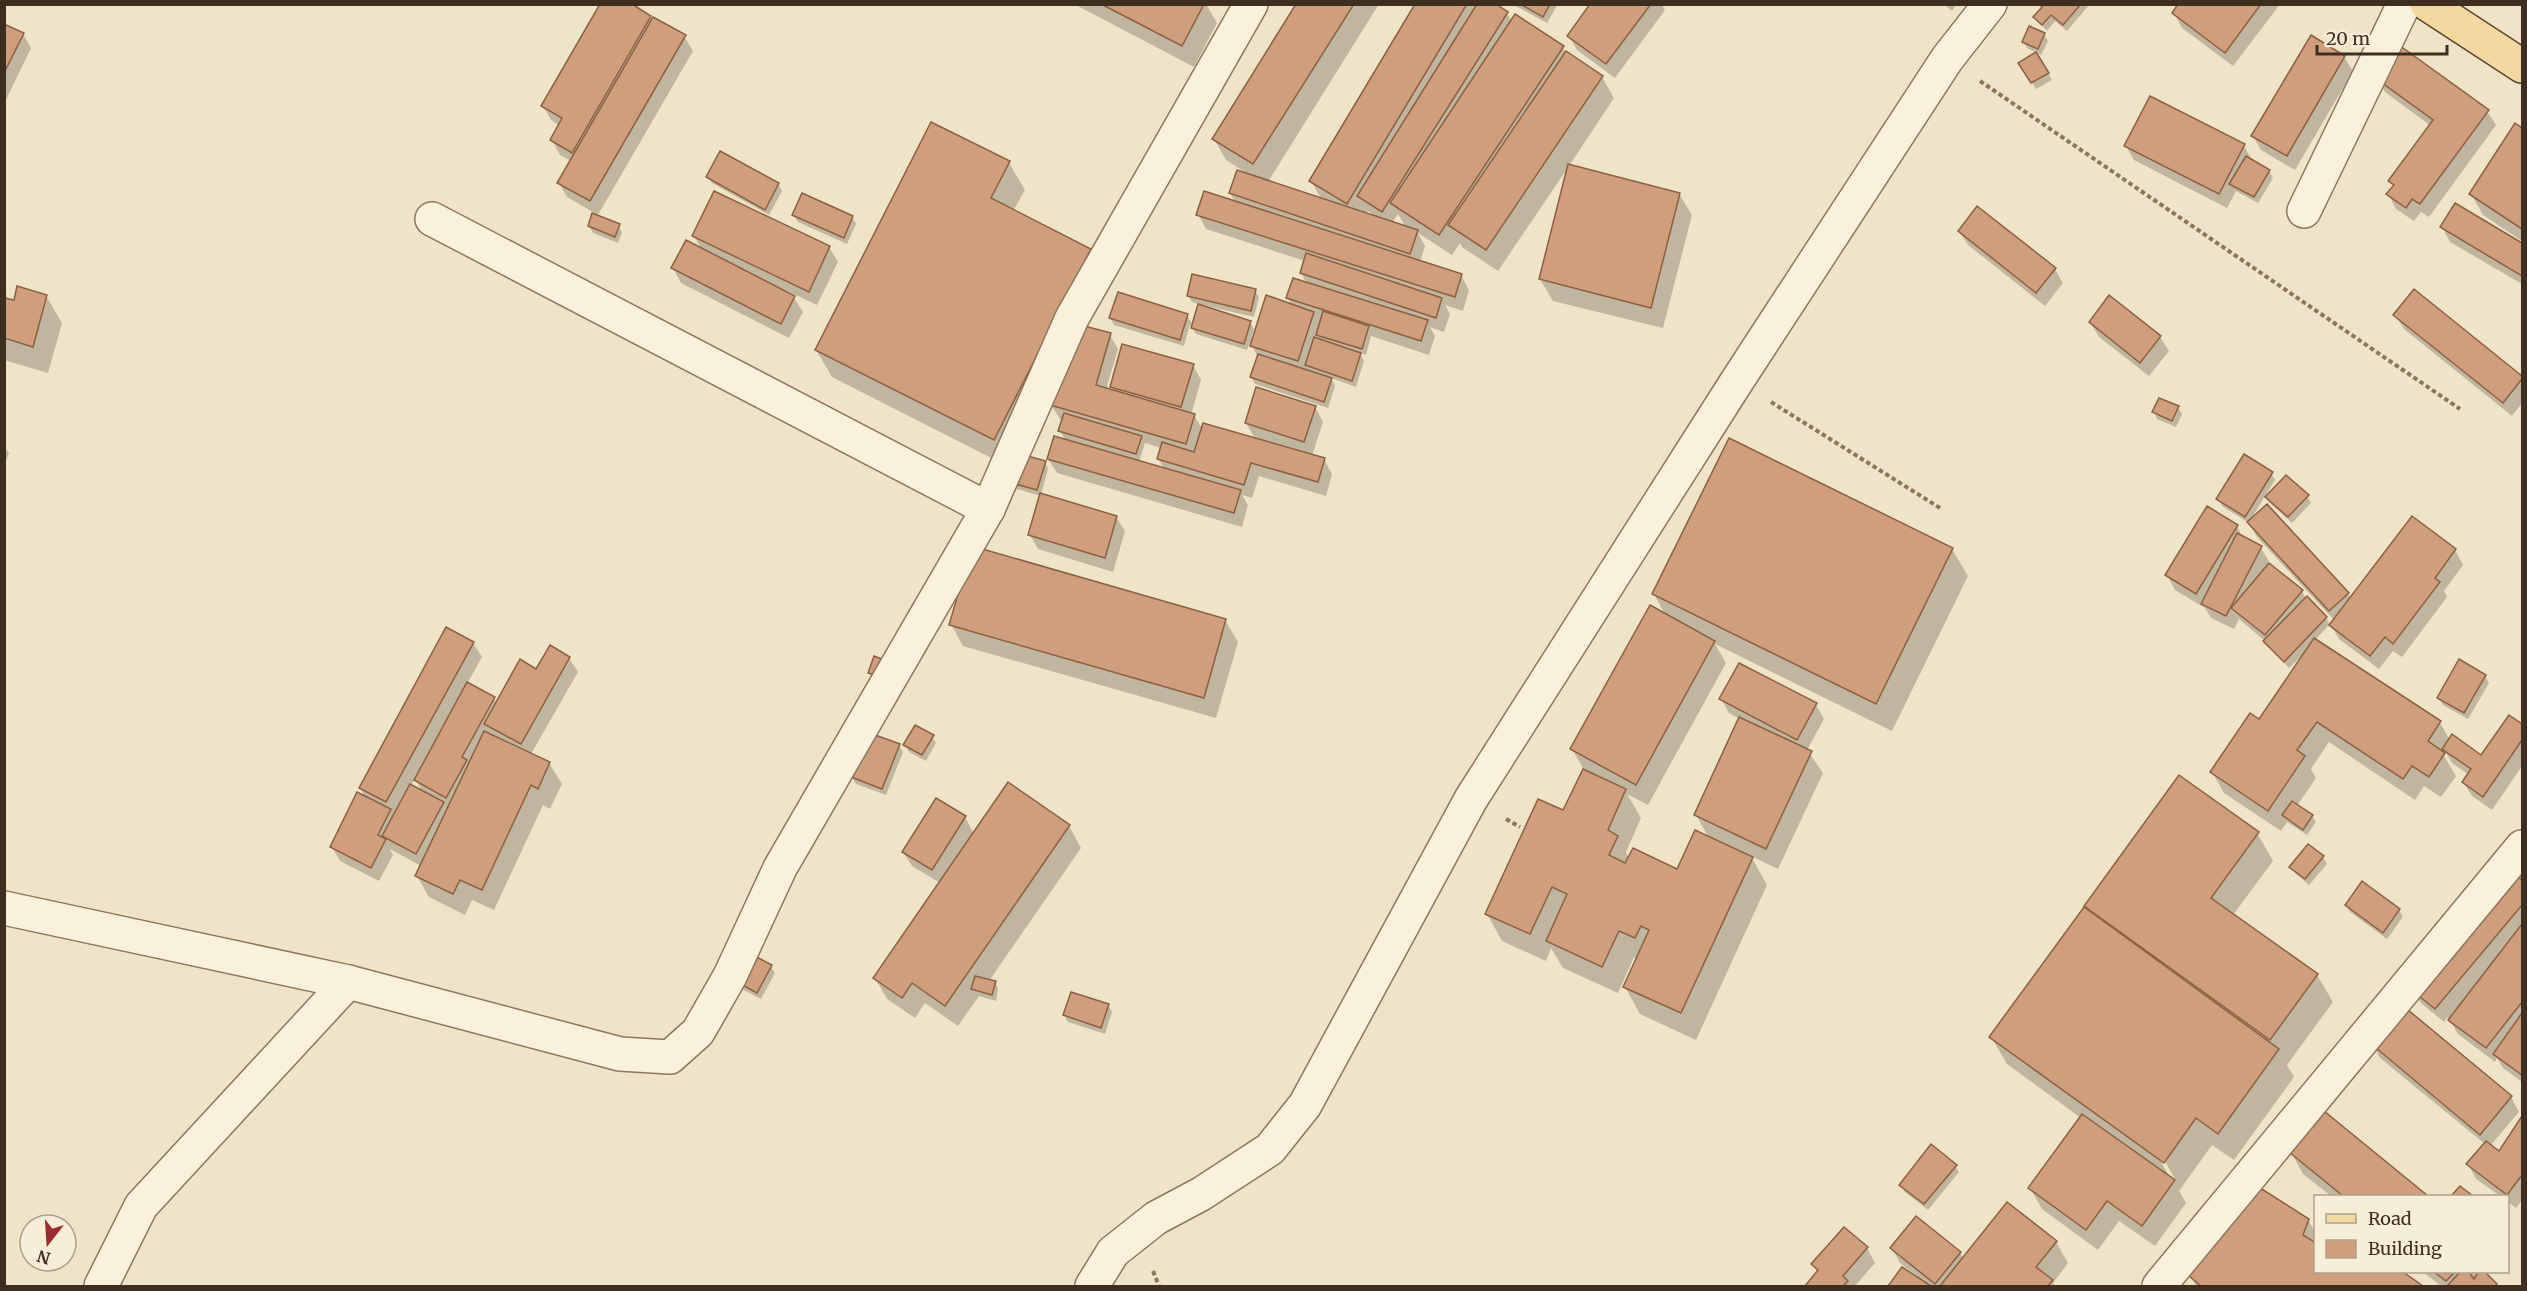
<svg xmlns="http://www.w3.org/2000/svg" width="2527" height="1291" viewBox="0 0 2527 1291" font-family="Merriweather,serif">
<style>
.shadow{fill:#0003;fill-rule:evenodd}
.building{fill:#cf9f7d;stroke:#8d5f41;stroke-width:1.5}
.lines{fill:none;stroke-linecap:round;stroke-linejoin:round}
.minor-casing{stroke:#8d765c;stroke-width:36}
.major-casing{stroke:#5b4430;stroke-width:36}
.path{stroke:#8d765c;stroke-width:4;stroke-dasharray:4.5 3;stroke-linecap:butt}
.minor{stroke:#faf1dc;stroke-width:33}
.major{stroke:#f3d9a0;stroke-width:33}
</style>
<rect width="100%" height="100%" fill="#f0e4c8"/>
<g class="shadow">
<path d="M1074,4H1206L1217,23L1194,67Z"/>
<path d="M1298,4H1379L1268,182L1322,200L1311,181L1417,4H1493L1507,13L1512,22L1563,47L1566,53L1602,77L1614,98L1569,166L1679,194L1692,215L1663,328L1553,301L1540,279L1569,166L1498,271L1462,247L1460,243L1452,255L1418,233L1425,246L1420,262L1461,275L1469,290L1463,311L1445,305L1450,314L1444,332L1430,327L1435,336L1429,355L1371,336L1366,355L1360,353L1364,361L1356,387L1331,378L1335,386L1328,408L1255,384L1251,377L1258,357L1250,342L1247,350L1196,334L1190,324L1184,346L1114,325L1111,318L1187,315L1193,326L1199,304L1192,302L1188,296L1255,291L1259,297L1254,317L1203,305L1202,307L1250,322L1254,329L1251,338L1254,339L1292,306L1288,298L1307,284L1301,273L1305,261L1206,229L1198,214L1236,203L1230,193L1248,174L1226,160L1214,139ZM1368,211L1378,218L1365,214ZM1398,214L1406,228L1392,223Z"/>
<path d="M1512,4H1558L1547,23Z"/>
<path d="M1592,4H1661L1665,10L1615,78L1577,50L1569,36Z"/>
<path d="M1944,4H1956L1952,11Z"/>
<path d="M2040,4H2090L2067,31L2055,21L2047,31L2035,18L2043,8Z"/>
<path d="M2180,4H2276L2278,7L2233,66L2182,28L2174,13Z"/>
<path d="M650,17L652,20L684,36L693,51L598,215L567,197L559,183L571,161L560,155L552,140L560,126L551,120L543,106Z"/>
<path d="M4,25L23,34L31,48L4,104Z"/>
<path d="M2044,34L2048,41L2041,55L2027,48L2023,41Z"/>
<path d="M2036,54L2052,80L2036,89L2020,64Z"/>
<path d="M2344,57L2353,71L2295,170L2261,150L2253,136Z"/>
<path d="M2376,77L2487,111L2496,125L2429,217L2421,212L2414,221L2396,209L2388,194L2394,187L2390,181L2431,126L2385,92Z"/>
<path d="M2516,125L2522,130V241L2483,215L2471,194Z"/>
<path d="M2126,146H2244L2252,160L2269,171L2273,178L2258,203L2236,191L2227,208L2134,160Z"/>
<path d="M721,153L778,184L782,191L769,215L712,183L708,177Z"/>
<path d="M1009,163L1025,190L1013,211L1090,250L1106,278L1081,326L1110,335L1118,349L1106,390L1115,392L1111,386L1193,365L1201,380L1191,415H1194L1203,430L1256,440L1246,423L1315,407L1323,422L1312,456L1324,459L1332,474L1326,496L1259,476L1252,498L1242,495L1248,505L1242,527L1057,473L1048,459L1066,441L1060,431L1063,420L1060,419L1051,405L1009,467L832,377L816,350ZM1145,443L1161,448L1158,458L1164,469L1139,462Z"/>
<path d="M714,193L829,247L838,262L817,305L785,290L784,292L794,298L803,312L789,338L681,283L673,268L702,250L694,236Z"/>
<path d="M2455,205L2522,245V284L2450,242L2442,227Z"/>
<path d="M794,215L852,217L856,224L847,244L798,222Z"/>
<path d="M618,225L622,232L618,243L593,233L589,226Z"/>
<path d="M1959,231L2055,269L2063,283L2045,306L1968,245Z"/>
<path d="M2414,291L2522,378V403L2512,416L2404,329L2395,315Z"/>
<path d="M4,292L9,300L15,302L46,296L62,323L48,373L4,360Z"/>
<path d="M2109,297L2160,337L2169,351L2149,376L2099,337L2090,322Z"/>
<path d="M2178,407L2182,414L2176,427L2157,419L2154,412Z"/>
<path d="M4,446L9,453L4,467Z"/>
<path d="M1045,462L1048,469L1041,495L1116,517L1125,531L1113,572L1038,549L1030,535L1041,496L1017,489L1013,483Z"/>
<path d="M2271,473L2275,480L2251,519L2348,594L2351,598L2412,518L2455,550L2463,565L2444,591L2447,597L2402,657L2393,651L2379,669L2339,639L2331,625L2334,620L2257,537L2249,523L2222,506L2218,499Z"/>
<path d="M2307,496L2311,503L2292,523L2271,504L2267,497Z"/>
<path d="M2237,526L2243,538L2260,547L2269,561L2268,564L2302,591L2306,599L2326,618L2330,624L2315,640L2440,723L2450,740L2482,757L2510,717L2522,726V766L2492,810L2472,796L2463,782L2469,775L2452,763L2446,753L2444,756L2456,776L2441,797L2424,786L2415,800L2329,742L2311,769L2316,778L2297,806L2312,816L2316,822L2307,835L2287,822L2281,831L2224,793L2212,772L2260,721L2306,652L2289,668L2265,641L2239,619L2234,629L2211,618L2205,608L2175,590L2167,575Z"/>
<path d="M1952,549L1968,576L1892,731L1715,644L1726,663L1648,805L1627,794L1641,818L1626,852L1629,859L1678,871L1709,838L1696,815L1740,719L1729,713L1721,699L1816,705L1824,719L1807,750L1823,773L1778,869L1751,856L1767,885L1696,1040L1640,1014L1625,987L1637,958L1634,957L1618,993L1563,968L1551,948L1546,961L1502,941L1487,914L1564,812L1584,770L1572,749L1666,616L1654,594Z"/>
<path d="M1225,620L1238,642L1216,718L963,646L951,624Z"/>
<path d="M473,643L482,657L467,684L494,698L497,704L537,671L569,658L578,672L531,754L549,763L562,784L550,809L543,805L494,910L472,900L465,915L429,897L417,876L421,866L390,849L393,855L379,881L340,861L332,847L366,798L360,788ZM415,779L423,793L411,786Z"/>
<path d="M2485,676L2489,683L2468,719L2443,705L2439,698Z"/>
<path d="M932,737L936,743L926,761L909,752L905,745Z"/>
<path d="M899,745L903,752L886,795L856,784L852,777Z"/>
<path d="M1008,784L1069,826L1081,848L989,981L995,982L998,989L996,1001L979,996L958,1026L925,1003L915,1018L887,999L875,978L940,883L912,866L903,852L965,817L974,834Z"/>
<path d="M2257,833L2273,861L2233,915L2317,975L2333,1002L2287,1065L2294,1077L2234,1160L2212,1145L2179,1191L2186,1203L2155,1246L2119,1221L2098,1250L2042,1209L2030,1188L2081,1118L2007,1064L1991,1037L2090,914L2086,906ZM2162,1156L2176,1181H2172L2159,1158Z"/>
<path d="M2323,857L2327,864L2309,885L2295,873L2291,867Z"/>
<path d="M2511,873L2522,882V1082L2503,1068L2497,1058L2495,1062L2458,1034L2448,1017L2444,1022L2421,1003L2412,989Z"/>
<path d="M2346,905L2399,910L2403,917L2387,939L2350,912Z"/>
<path d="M771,967L775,973L761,999L738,987Z"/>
<path d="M1108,1005L1112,1012L1105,1034L1068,1022L1064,1015Z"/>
<path d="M2403,1007L2511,1097L2519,1112L2490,1146L2499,1153L2522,1119V1200L2516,1208L2508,1202V1196H2500L2476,1179L2468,1164L2485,1144L2380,1058L2372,1043Z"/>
<path d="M2324,1113L2425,1196H2331L2303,1174L2291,1152Z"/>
<path d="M1955,1166L1959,1172L1928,1210L1905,1192L1901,1185Z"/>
<path d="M2007,1204L2056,1242L2068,1263L2053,1283L2055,1286H1889L1902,1269L1916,1278L1917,1276L1900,1263L1892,1248L1960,1253L1964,1259Z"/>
<path d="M2308,1220L2316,1233V1272H2401L2421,1286H2196L2190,1276Z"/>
<path d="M1867,1248L1875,1263L1855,1286H1807L1818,1273L1813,1265Z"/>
<path d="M2423,1272H2484L2497,1286H2441Z"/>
</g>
<g class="building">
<path d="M600,4H632L651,16L572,153L550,140L562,118L541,106Z"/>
<path d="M1101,4H1204L1182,46Z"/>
<path d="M1296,4H1354L1253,164L1212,139Z"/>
<path d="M1415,4H1467L1347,204L1309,181Z"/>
<path d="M1477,4H1496L1508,12L1382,212L1357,196Z"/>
<path d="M1520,4H1550L1543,17Z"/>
<path d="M1590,4H1651L1606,64L1567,36Z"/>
<path d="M2039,4H2081L2063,25L2051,15L2042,25L2033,17L2042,7Z"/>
<path d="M2178,4H2261L2225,53L2172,13Z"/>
<path d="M1515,14L1564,46L1439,235L1390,203Z"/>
<path d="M653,17L686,35L590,201L557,183Z"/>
<path d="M4,24L24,33L4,73Z"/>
<path d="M2029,26L2045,33L2038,49L2022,42Z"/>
<path d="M2311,35L2345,56L2287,156L2251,136Z"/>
<path d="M2399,45L2489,110L2420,204L2412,199L2406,208L2386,194L2394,185L2388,181L2433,120L2374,77Z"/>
<path d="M1566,51L1603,76L1486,250L1448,225Z"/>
<path d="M2036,52L2049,73L2031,83L2018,63Z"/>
<path d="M2150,96L2245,144L2219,194L2124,146Z"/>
<path d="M931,122L1010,161L991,198L1091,249L994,440L815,350Z"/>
<path d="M2515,123L2522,128V229L2469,194Z"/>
<path d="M720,151L779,183L765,210L706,177Z"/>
<path d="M2246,156L2270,170L2254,197L2229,184Z"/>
<path d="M1568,164L1680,193L1651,308L1539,279Z"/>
<path d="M1237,170L1418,230L1410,254L1229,193Z"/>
<path d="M714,191L830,246L809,292L692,236Z"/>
<path d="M1204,191L1462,274L1455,297L1196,215Z"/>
<path d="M802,193L853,216L844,238L792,215Z"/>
<path d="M2455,203L2522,243V276L2440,227Z"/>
<path d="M1977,206L2056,268L2036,293L1958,231Z"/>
<path d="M592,213L620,224L615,237L588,226Z"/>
<path d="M686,240L795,296L781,324L671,268Z"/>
<path d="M1306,253L1442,298L1436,318L1300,273Z"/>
<path d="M1192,274L1256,289L1251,311L1187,296Z"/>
<path d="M1293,278L1428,320L1421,341L1286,298Z"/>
<path d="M17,286L47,295L33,347L4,338V298L14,300Z"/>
<path d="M2414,289L2522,376V379L2503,403L2393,315Z"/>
<path d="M1118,292L1188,314L1180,340L1109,318Z"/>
<path d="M1266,295L1314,312L1298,361L1250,346Z"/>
<path d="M2109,295L2161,336L2140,363L2089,322Z"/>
<path d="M1198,304L1251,321L1244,344L1191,328Z"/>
<path d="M1323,311L1369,326L1362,349L1316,335Z"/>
<path d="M1073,323L1111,333L1096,385L1195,414L1186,444L1050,405Z"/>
<path d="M1314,337L1361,353L1352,381L1305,365Z"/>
<path d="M1122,344L1194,364L1181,407L1110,387Z"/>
<path d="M1258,354L1332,378L1324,402L1250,377Z"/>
<path d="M1256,387L1316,406L1304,442L1245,423Z"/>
<path d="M2159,398L2179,406L2172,421L2152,412Z"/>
<path d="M1064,413L1142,436L1136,454L1058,431Z"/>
<path d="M1203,423L1325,458L1318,482L1251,463L1244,485L1157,459L1162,442L1194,452Z"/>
<path d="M1054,436L1241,490L1234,513L1047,459Z"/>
<path d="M1729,438L1953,548L1876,704L1652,594Z"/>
<path d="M1020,454L1046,461L1037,490L1012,483Z"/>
<path d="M2244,454L2273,472L2245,517L2216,499Z"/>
<path d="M2286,475L2309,495L2288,517L2265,497Z"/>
<path d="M1040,493L1117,516L1105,558L1028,535Z"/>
<path d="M2267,504L2349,593L2329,611L2247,522Z"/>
<path d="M2207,506L2238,525L2196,594L2165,575Z"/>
<path d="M2412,516L2456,549L2435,578L2440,582L2393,644L2385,637L2370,656L2329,625Z"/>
<path d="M2237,533L2262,546L2226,616L2201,604Z"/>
<path d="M972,546L1226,619L1204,698L949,625Z"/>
<path d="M2269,563L2303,590L2265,635L2231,608Z"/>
<path d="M2307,596L2327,617L2284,662L2263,641Z"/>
<path d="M1650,605L1715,641L1636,785L1570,749Z"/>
<path d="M446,627L474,642L386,802L359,788Z"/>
<path d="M2314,638L2441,721L2428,741L2445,753L2429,777L2412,766L2403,779L2317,722L2297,750L2305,756L2268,811L2210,772L2250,713L2259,719Z"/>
<path d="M550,645L570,657L521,744L484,724L520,659L536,669Z"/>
<path d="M874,656L887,661L881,677L868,673Z"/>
<path d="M2459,659L2486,675L2464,713L2437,698Z"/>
<path d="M1739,663L1817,703L1797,740L1719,699Z"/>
<path d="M467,682L495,697L462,757L467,760L446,798L414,780Z"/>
<path d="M2509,715L2522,724V740L2483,797L2462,782L2471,769L2442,749L2452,734L2481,755Z"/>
<path d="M1739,717L1812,751L1766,849L1694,815Z"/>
<path d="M915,725L934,735L922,755L903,745Z"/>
<path d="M484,731L550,762L538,789L531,785L482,890L460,880L453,894L415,876Z"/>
<path d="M867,732L900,744L882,789L851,777Z"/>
<path d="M1583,769L1626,789L1608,830L1618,836L1609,855L1625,863L1633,848L1677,869L1695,830L1753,857L1681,1013L1623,987L1649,930L1641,926L1635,938L1619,931L1602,967L1546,941L1567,894L1552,887L1530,934L1485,914L1538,799L1563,810Z"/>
<path d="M2179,775L2259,832L2211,898L2318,974L2270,1040L2084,906Z"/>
<path d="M1008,782L1070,825L945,1006L912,983L902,998L873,978Z"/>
<path d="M410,784L444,802L416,854L382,836Z"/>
<path d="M357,792L391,809L378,835L386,839L371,868L330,847Z"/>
<path d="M936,798L966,816L932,870L902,852Z"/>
<path d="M2292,801L2313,815L2303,830L2282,815Z"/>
<path d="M2308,844L2324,856L2305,879L2289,867Z"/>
<path d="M2511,870L2522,880V905L2435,1009L2410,989Z"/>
<path d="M2362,881L2400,909L2383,933L2345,905Z"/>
<path d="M2084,907L2279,1049L2218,1134L2196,1118L2164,1163L1989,1037Z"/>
<path d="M2522,924V1002L2486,1048L2448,1020Z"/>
<path d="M747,952L772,965L757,993L733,980Z"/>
<path d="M975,976L996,981L992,995L971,989Z"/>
<path d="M1071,992L1109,1004L1101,1028L1063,1015Z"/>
<path d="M2402,1005L2512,1096L2480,1135L2370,1043Z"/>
<path d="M2522,1013V1075L2493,1054Z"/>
<path d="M2324,1111L2428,1196H2343L2289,1152Z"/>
<path d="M2082,1114L2175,1180L2142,1226L2107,1201L2086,1230L2028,1188Z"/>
<path d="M2522,1116V1175L2507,1195L2466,1164L2486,1141L2499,1151Z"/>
<path d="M1931,1144L1957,1165L1924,1204L1899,1185Z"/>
<path d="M2257,1186L2309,1219L2303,1235L2316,1243V1272H2403L2423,1286H2201L2189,1276Z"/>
<path d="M2460,1186L2473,1196H2451Z"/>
<path d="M2007,1202L2057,1241L2036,1267L2053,1280L2048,1286H1940Z"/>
<path d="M1916,1216L1961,1252L1935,1284L1890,1248Z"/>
<path d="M1844,1227L1868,1247L1843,1276L1848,1281L1843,1286H1805L1818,1270L1811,1264Z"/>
<path d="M1902,1267L1931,1286H1888Z"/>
<path d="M2434,1272H2455L2446,1281Z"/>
<path d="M2460,1272H2469L2474,1279L2478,1272H2485L2497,1284L2495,1286H2447Z"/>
</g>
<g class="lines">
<g class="minor-casing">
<g id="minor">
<path d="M2304,211L2404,4"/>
<path d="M432,219L988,509"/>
<path d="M4,908L348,982L620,1054L670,1057L698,1032L730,976L780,868L988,509L1072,318L1251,4"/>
<path d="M101,1286L141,1206L348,982"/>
<path d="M1092,1286L1113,1252L1156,1218L1201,1194L1270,1149L1305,1105L1471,799L1737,381L1947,59L1990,4"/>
<path d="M2159,1286L2522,847"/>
</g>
</g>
<g class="major-casing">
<path id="major" d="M2427,4L2522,66"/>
</g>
<g class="path">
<path d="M1980,81L2460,409"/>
<path d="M1771,402L1940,508"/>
<path d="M1506,819L1520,827"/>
<path d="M1153,1271L1159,1286"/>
</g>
<use href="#minor" class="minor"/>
<use href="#major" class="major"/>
</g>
<rect width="2527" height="1291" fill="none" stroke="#3d2e20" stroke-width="12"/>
<rect x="2314" y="1195" width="195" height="78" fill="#f7eed8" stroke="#ada18e" stroke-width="1.5"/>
<rect x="2326" y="1214" width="30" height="9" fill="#f3d9a0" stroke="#ada18e" stroke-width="1.5"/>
<text x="2368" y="1225" font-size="18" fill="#3d2e20">Road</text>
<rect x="2326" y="1240" width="30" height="18" fill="#cf9f7d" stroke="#ada18e" stroke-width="1.5"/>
<text x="2368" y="1255" font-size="18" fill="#3d2e20">Building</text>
<g transform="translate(48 1243) rotate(197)"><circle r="28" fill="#f7eed8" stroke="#ada18e" stroke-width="1.5"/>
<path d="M0-4.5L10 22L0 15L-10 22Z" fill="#9e2a2b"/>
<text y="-9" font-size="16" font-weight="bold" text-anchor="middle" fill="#3d2e20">N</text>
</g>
<path d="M2317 45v9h130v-9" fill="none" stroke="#3d2e20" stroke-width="3"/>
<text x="2326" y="45" font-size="18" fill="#3d2e20" stroke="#f7eed8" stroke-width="4.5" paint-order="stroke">20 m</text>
</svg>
